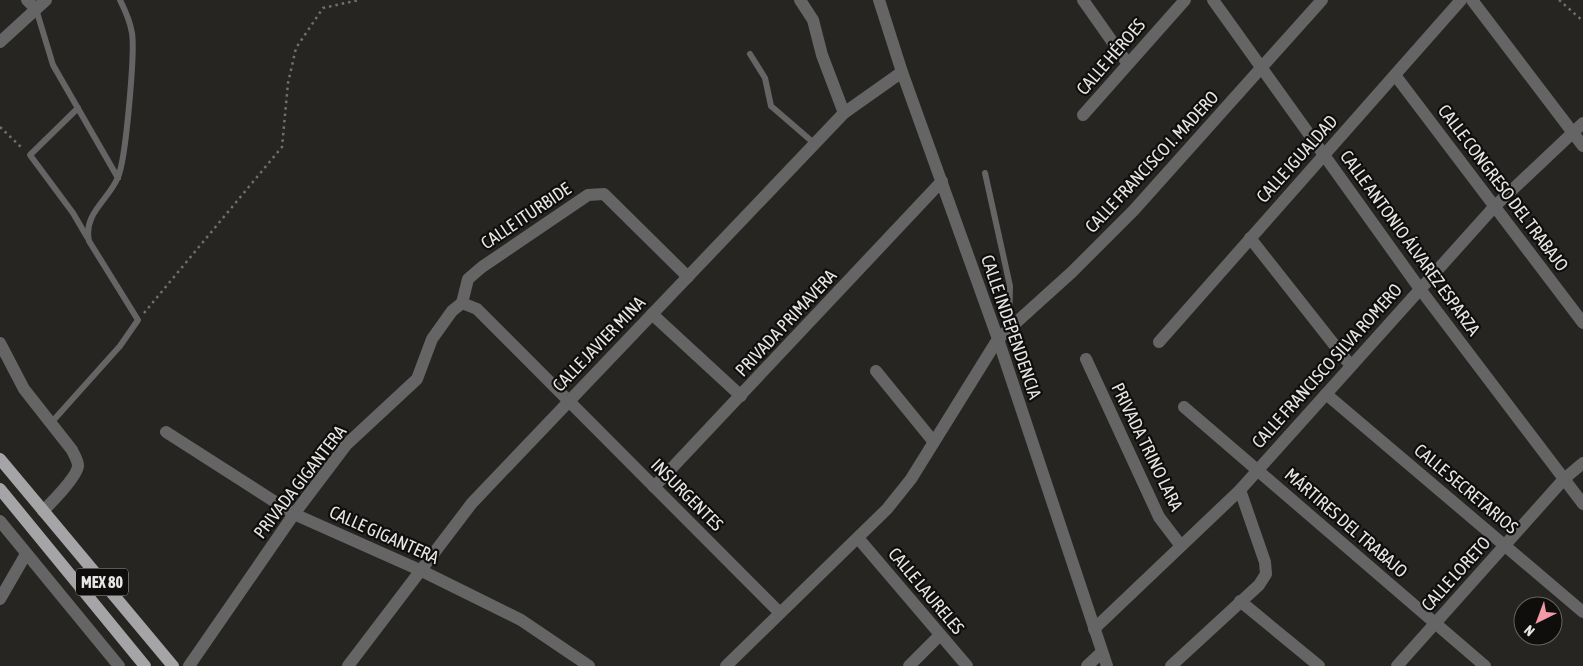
<svg xmlns="http://www.w3.org/2000/svg" width="1583" height="666" viewBox="0 0 1583 666" font-family="'Asap Condensed',sans-serif">
<style>
.lines{fill:none;stroke-linecap:round;stroke-linejoin:round}
.path{stroke:#71706d;stroke-width:2.5;stroke-dasharray:2.5 4;stroke-linecap:butt}
.service{stroke:#656566;stroke-width:6}
.minor{stroke:#656566;stroke-width:12}
.tertiary{stroke:#656566;stroke-width:12}
.primary{stroke:#a5a5a7;stroke-width:12}
.labels{text-anchor:middle;stroke-width:4.5;stroke-linejoin:round;paint-order:stroke}
.shield{fill:#0f0e0d;stroke:#a6a5a4;stroke-width:1}
.shield-label{font-size:16px;font-weight:bold;fill:#e7e6e5}
.street-label{font-size:18px;fill:#e7e6e5;stroke:#0f0e0d}
</style>
<rect width="100%" height="100%" fill="#262522"/>
<g class="lines">
<g class="path">
<path d="M1559,0L1583,21"/>
<path d="M0,127L23,149"/>
<path d="M144,313L282,147L288,83L296,48L323,8L359,0"/>
</g>
<g class="service">
<path d="M36,9L53,65L118,178"/>
<path d="M750,54L765,78L771,106L815,144"/>
<path d="M78,108L30,155L73,213L87,237"/>
<path d="M985,173L1010,286L1009,328"/>
<path d="M51,423L120,346L138,320L89,241C83,213 109,200 118,177C126,159 135,52 132,33C130,21 125,10 120,0"/>
</g>
<g class="minor">
<path d="M27,0L36,9"/>
<path d="M800,0L813,20L822,55L844,113"/>
<path d="M1083,0L1128,64"/>
<path d="M1213,0L1420,289L1583,504"/>
<path d="M1472,0L1583,146"/>
<path d="M0,42L46,0"/>
<path d="M1395,75L1583,323"/>
<path d="M1083,115L1185,0"/>
<path d="M1250,238L1351,366"/>
<path d="M462,303L477,309L780,613"/>
<path d="M462,303L468,279L482,267L588,195L604,194L688,277"/>
<path d="M652,314L741,396"/>
<path d="M1159,342L1461,0"/>
<path d="M0,343L24,389L72,450C74,455 78,460 78,466C77,477 52,502 43,511"/>
<path d="M1086,359L1159,517L1181,546"/>
<path d="M876,371L933,441"/>
<path d="M1326,394L1583,612"/>
<path d="M1184,407L1485,666"/>
<path d="M166,432L294,514L422,571L521,620L589,666"/>
<path d="M654,487L942,181"/>
<path d="M0,521L119,666"/>
<path d="M858,538L967,666"/>
<path d="M0,599L26,554"/>
<path d="M1240,601L1319,666"/>
<path d="M1094,629L1240,490L1494,207L1583,123"/>
<path d="M189,666L294,514L347,444L417,379L432,339L452,311L462,303"/>
<path d="M348,666L472,503L844,113L902,72"/>
<path d="M726,666L887,509L911,479L998,339L1072,272L1134,210L1322,0"/>
<path d="M909,666L940,635"/>
<path d="M1087,666L1102,652"/>
<path d="M1171,666L1259,585L1266,574L1265,562L1240,490"/>
<path d="M1397,666L1564,479L1583,463"/>
</g>
<path class="tertiary" d="M879,0L902,72L998,339L1107,666"/>
<g class="primary">
<path d="M0,459L173,666"/>
<path d="M0,489L145,666"/>
</g>
</g>
<g class="labels">
<rect class="shield" x="76" y="568.5" width="52" height="27" rx="4"/>
<g class="shield-label">
<text x="102" y="588">MEX 80</text>
</g>
<g class="street-label">
<text transform="translate(1111 57) rotate(-49)" y="6">CALLE HÉROES</text>
<text transform="translate(1297 159) rotate(-48)" y="6">CALLE IGUALDAD</text>
<text transform="translate(1152 162) rotate(-47)" y="6">CALLE FRANCISCO I. MADERO</text>
<text transform="translate(1503 188) rotate(53)" y="6">CALLE CONGRESO DEL TRABAJO</text>
<text transform="translate(526 216) rotate(-34)" y="6">CALLE ITURBIDE</text>
<text transform="translate(1410 243) rotate(54)" y="6">CALLE ANTONIO ÁLVAREZ ESPARZA</text>
<text transform="translate(786 323) rotate(-47)" y="6">PRIVADA PRIMAVERA</text>
<text transform="translate(1011 327) rotate(71)" y="6">CALLE INDEPENDENCIA</text>
<text transform="translate(599 344) rotate(-46)" y="6">CALLE JAVIER MINA</text>
<text transform="translate(1327 366) rotate(-48)" y="6">CALLE FRANCISCO SILVA ROMERO</text>
<text transform="translate(1147 447) rotate(64)" y="6">PRIVADA TRINO LARA</text>
<text transform="translate(300 482) rotate(-52)" y="6">PRIVADA GIGANTERA</text>
<text transform="translate(1466 489) rotate(40)" y="6">CALLE SECRETARIOS</text>
<text transform="translate(687 495) rotate(45)" y="6">INSURGENTES</text>
<text transform="translate(1346 523) rotate(41)" y="6">MÁRTIRES DEL TRABAJO</text>
<text transform="translate(384 535) rotate(24)" y="6">CALLE GIGANTERA</text>
<text transform="translate(1456 574) rotate(-48)" y="6">CALLE LORETO</text>
<text transform="translate(926 591) rotate(50)" y="6">CALLE LAURELES</text>
</g>
</g>
<g transform="translate(1538 621) rotate(222)"><circle r="24" fill="#0f0e0d" stroke="#656463"/>
<path d="M0-4L9 19L0 12L-9 19Z" fill="#f39aa8"/>
<text y="-8" font-size="14" font-weight="bold" text-anchor="middle" fill="#e7e6e5">N</text>
</g>
</svg>
